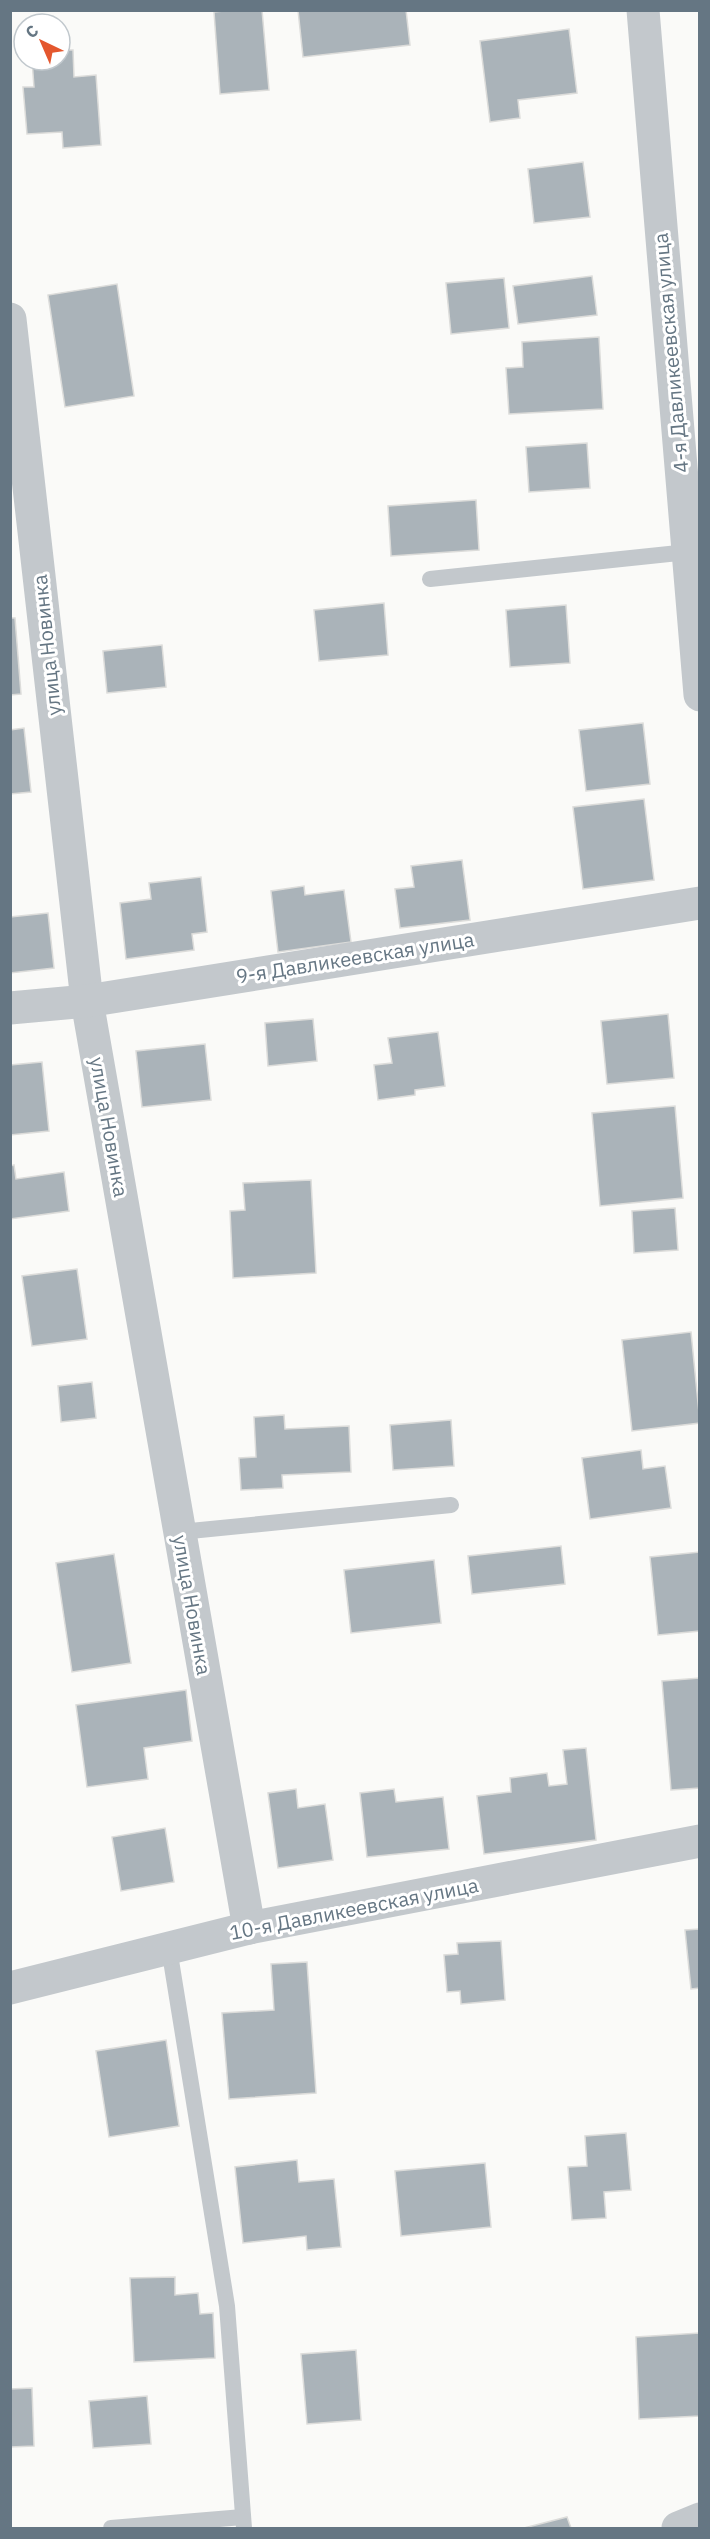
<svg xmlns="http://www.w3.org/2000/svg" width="710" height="2539" viewBox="0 0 710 2539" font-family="'IBM Plex Sans',sans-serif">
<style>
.building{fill:#aab3b9;stroke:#dcdcda;stroke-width:1.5}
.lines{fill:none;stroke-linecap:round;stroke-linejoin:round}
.service{stroke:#c3c8cc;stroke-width:16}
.minor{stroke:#c3c8cc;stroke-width:33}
.labels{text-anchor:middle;stroke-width:6;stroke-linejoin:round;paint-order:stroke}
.street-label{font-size:20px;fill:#657683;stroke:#fff}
</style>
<rect width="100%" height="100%" fill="#fafaf8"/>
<g class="building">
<path d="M233,10H262L269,90L220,94L214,12Z"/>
<path d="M298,10H406L410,45L303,57Z"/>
<path d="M569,29L577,93L518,100L520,118L490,122L480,41Z"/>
<path d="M60,50H73L74,77L96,75L101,145L63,148L62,132L27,134L23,87H34L32,60H60Z"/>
<path d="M583,162L590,217L534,223L528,169Z"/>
<path d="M592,276L597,315L518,324L513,286Z"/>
<path d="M504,278L509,328L451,334L446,283Z"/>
<path d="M117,284L134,396L65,407L48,295Z"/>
<path d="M599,337L603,409L509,414L506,368L523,367L522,342Z"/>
<path d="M587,443L590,488L529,492L526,447Z"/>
<path d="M476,500L479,550L391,556L388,506Z"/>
<path d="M384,603L388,655L319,661L314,610Z"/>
<path d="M566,605L570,663L510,667L506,610Z"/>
<path d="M10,618H15L21,694L10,695Z"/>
<path d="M162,645L166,687L107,693L103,651Z"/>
<path d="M643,723L650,784L586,791L579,730Z"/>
<path d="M24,728L31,792L10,794V730Z"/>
<path d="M644,799L654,880L583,889L573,807Z"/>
<path d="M462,860L470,920L400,928L395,889L414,887L411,866Z"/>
<path d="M201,877L207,932L192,934L194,950L126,959L120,903L151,899L149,883Z"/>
<path d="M304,886L305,895L344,890L351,942L278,952L271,891Z"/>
<path d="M48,913L54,968L10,973V917Z"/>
<path d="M668,1014L674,1078L607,1084L601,1021Z"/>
<path d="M313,1019L317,1061L268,1066L265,1023Z"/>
<path d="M438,1032L445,1086L415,1090V1095L378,1100L374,1065L392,1063L388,1038Z"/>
<path d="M205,1044L211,1100L142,1107L136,1051Z"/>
<path d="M42,1062L49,1131L10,1135V1065Z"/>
<path d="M675,1106L683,1198L600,1206L592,1113Z"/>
<path d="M14,1165L16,1179L64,1172L69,1211L10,1219V1166Z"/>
<path d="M311,1180L316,1273L233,1278L230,1211L245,1210L243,1183Z"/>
<path d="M675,1208L678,1250L634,1253L632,1211Z"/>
<path d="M77,1269L87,1339L32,1346L22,1276Z"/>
<path d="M691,1332L700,1423L632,1431L622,1340Z"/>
<path d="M92,1382L96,1418L61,1422L58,1386Z"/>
<path d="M284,1415L285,1429L349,1426L351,1472L282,1475L283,1488L241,1490L239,1458L256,1457L254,1417Z"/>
<path d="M451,1420L454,1466L393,1470L390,1425Z"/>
<path d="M641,1450L643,1469L665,1466L671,1508L590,1519L582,1458Z"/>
<path d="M561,1546L565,1584L472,1594L468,1556Z"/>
<path d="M700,1552V1631L658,1635L650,1557Z"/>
<path d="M114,1554L131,1663L72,1672L56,1563Z"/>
<path d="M434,1560L441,1623L351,1633L344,1570Z"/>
<path d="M700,1678V1788L671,1790L662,1681Z"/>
<path d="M186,1690L192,1741L144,1748L148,1779L87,1787L76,1705Z"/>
<path d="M586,1748L596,1840L484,1854L477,1796L511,1792L510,1778L547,1773L549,1786L567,1784L563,1750Z"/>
<path d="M296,1789L298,1808L325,1804L333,1860L278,1868L268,1793Z"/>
<path d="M394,1789L396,1802L443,1797L449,1849L367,1857L360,1793Z"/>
<path d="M165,1828L174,1882L121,1891L112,1837Z"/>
<path d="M700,1929V1988L691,1989L685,1930Z"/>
<path d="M501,1941L505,2000L461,2004L460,1991L447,1992L444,1955L458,1954L457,1943Z"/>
<path d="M307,1962L316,2093L229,2099L222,2013L274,2010L271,1964Z"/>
<path d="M166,2040L179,2126L109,2137L96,2051Z"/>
<path d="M626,2133L631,2190L604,2192L606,2218L572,2220L568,2167L587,2166L585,2136Z"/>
<path d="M297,2160L299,2182L334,2179L341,2247L307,2250L306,2236L243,2243L235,2167Z"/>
<path d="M485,2163L491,2227L401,2236L395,2171Z"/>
<path d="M175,2277V2295L198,2293L200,2314L213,2313L215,2358L134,2362L130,2278Z"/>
<path d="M700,2333V2416L639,2419L636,2337Z"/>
<path d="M356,2350L361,2420L307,2424L301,2354Z"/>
<path d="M32,2388L34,2446L10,2447V2389Z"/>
<path d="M147,2396L151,2444L93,2448L89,2401Z"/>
<path d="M567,2517L571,2528H524Z"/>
</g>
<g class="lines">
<g class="service">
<path d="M430,579L688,552"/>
<path d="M180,1532L451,1505"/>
<path d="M169,1948L227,2306L244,2528"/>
<path d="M111,2528L243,2517"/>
</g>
<g class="minor">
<path d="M643,10L700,695"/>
<path d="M10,319L87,1001L249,1928"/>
<path d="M10,1008L87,1001L700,903"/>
<path d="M10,1988L249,1928L700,1841"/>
<path d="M678,2528L700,2519"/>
</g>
</g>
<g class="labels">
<g class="street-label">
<text transform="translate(671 353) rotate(-95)" y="7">4-я Давликеевская улица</text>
<text transform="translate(47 645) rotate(-96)" y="7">улица Новинка</text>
<text transform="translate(355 958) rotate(-9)" y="7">9-я Давликеевская улица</text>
<text transform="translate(109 1127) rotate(80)" y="7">улица Новинка</text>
<text transform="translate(192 1605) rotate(80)" y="7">улица Новинка</text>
<text transform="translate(354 1909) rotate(-11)" y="7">10-я Давликеевская улица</text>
</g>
</g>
<rect width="710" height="2539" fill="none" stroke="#657683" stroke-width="24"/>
<g transform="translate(42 42) rotate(316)"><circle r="28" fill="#ffffff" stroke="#c1c8cd" stroke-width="1.5"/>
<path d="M0-4.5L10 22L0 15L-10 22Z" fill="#e4572e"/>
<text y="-9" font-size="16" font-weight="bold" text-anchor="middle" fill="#657683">С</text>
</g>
</svg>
